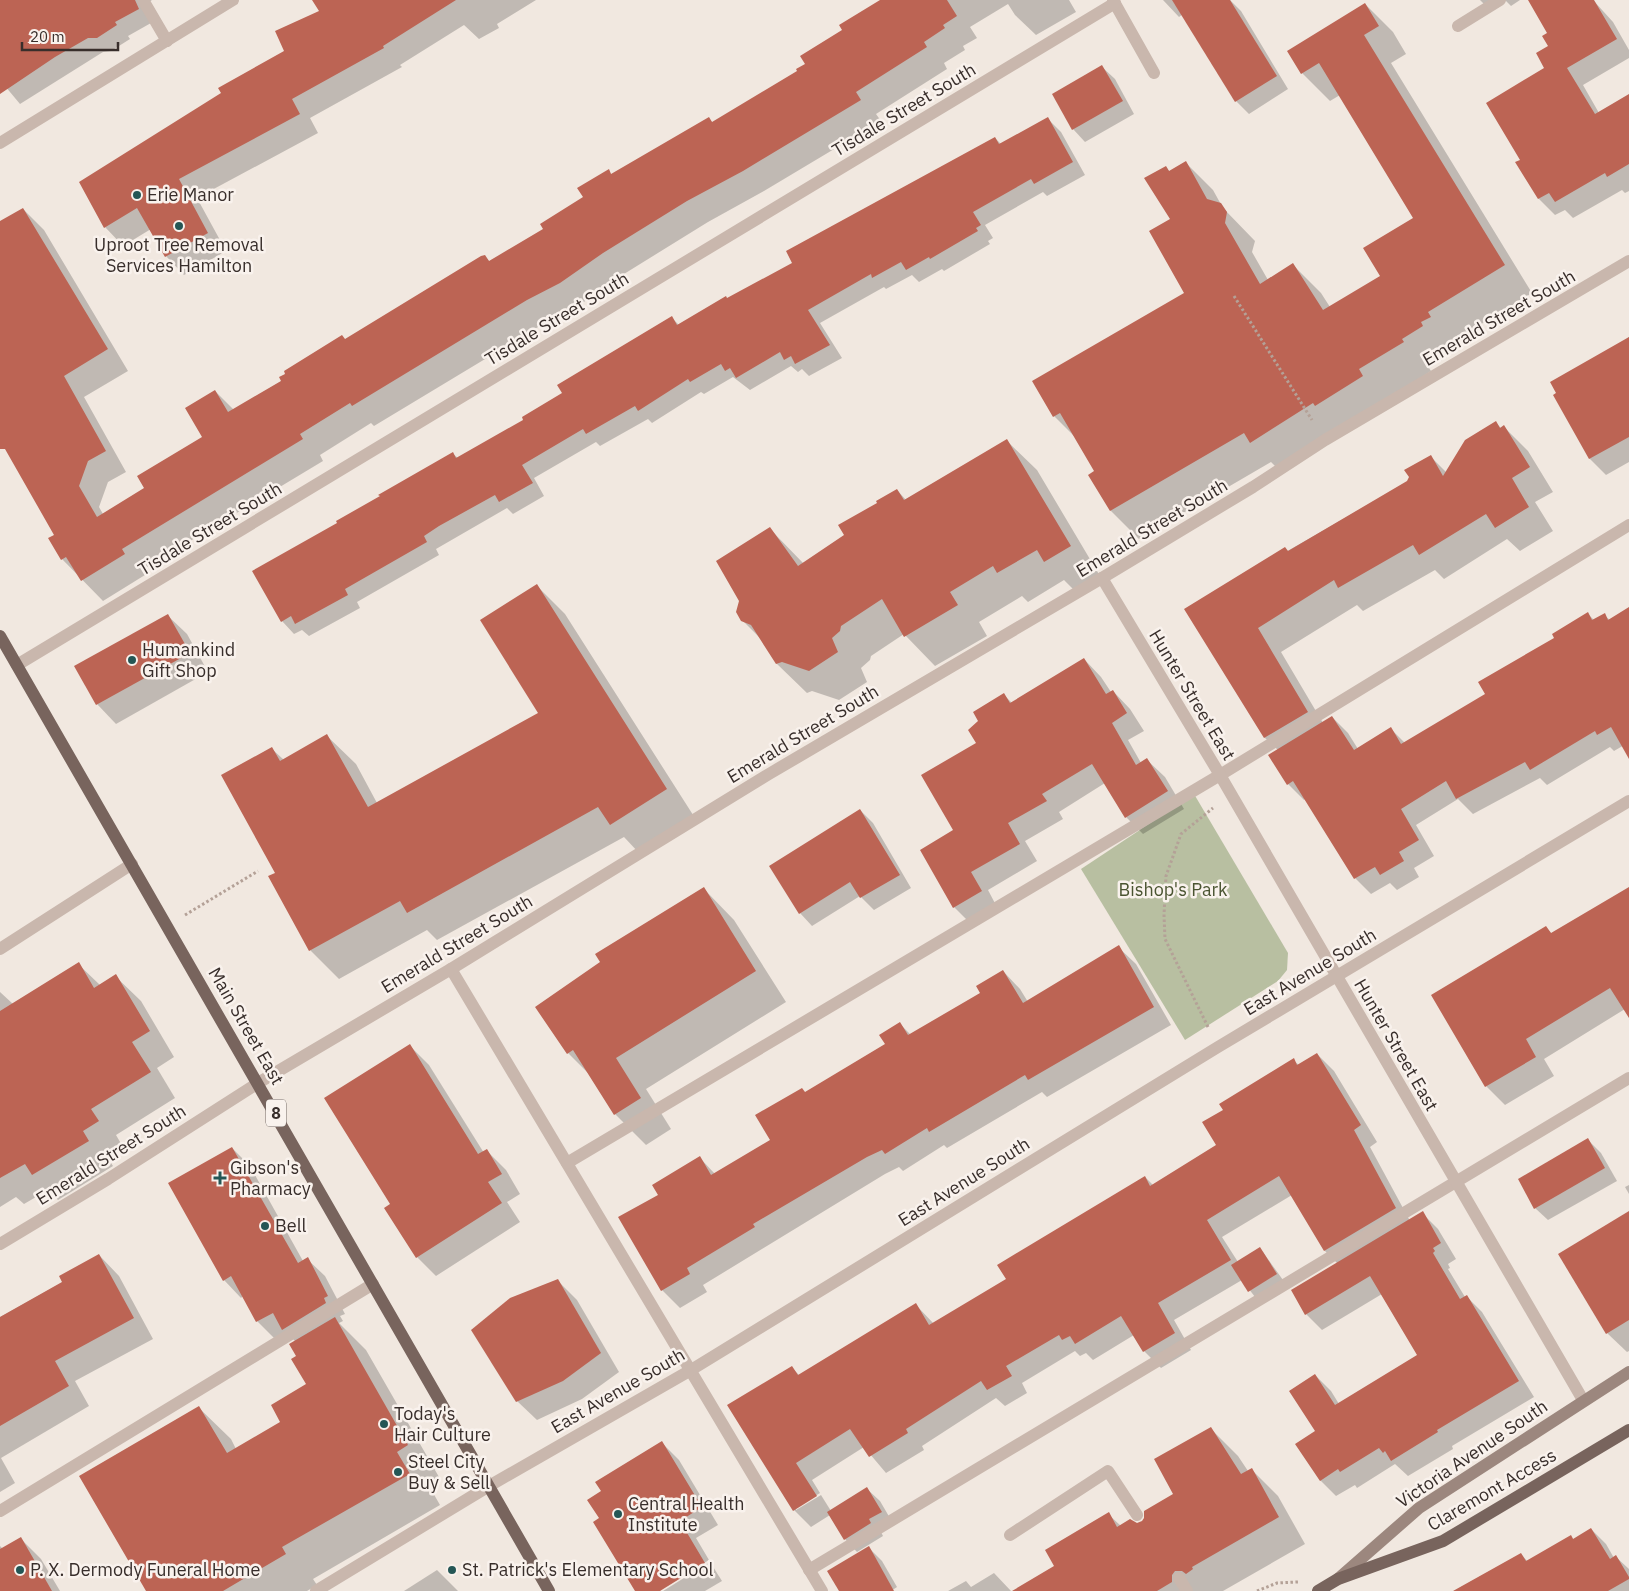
<svg xmlns="http://www.w3.org/2000/svg" width="1629" height="1591" viewBox="0 0 1629 1591" font-family="'IBM Plex Sans',sans-serif">
<style>
.green{fill:#b8bfa1}
.shadow{fill:#0003}
.building{fill:#bc6454}
.lines{fill:none;stroke-linecap:round;stroke-linejoin:round}
.path{stroke:#b4a197;stroke-width:3;stroke-dasharray:2.5 2.5;stroke-linecap:butt}
.lane{stroke:#c9b7ad;stroke-width:12}
.street{stroke:#c9b7ad;stroke-width:12}
.secondary{stroke:#9c877e;stroke-width:12}
.primary{stroke:#78645d;stroke-width:12}
.poi-dot{fill:#245655;stroke:#f9f2ed;stroke-width:2}
.labels{text-anchor:middle;stroke-width:5;stroke-linejoin:round;paint-order:stroke}
.shield{fill:#f9f2ed;stroke:#726965;stroke-width:1}
.shield-label{font-size:16px;font-weight:bold;fill:#382e2b}
.street-label{font-size:18px;fill:#382e2b;stroke:#f9f2ed}
.poi-label{font-size:18px;fill:#382e2b;stroke:#f9f2ed;text-anchor:start}
.park-label{font-size:18px;fill:#4a5431;stroke:#f9f2ed}
</style>
<rect width="100%" height="100%" fill="#f1e8e0"/>
<path class="green" d="M1194,794L1288,953L1287,970L1278,981L1185,1040L1081,869Z"/>
<g class="shadow">
<path d="M24,0H152L141,7L151,23L128,36L130,39L111,51L103,52L20,104L0,80V15Z"/>
<path d="M322,0H536L497,24L499,28L479,39L464,25L400,65L402,67L310,118L318,133L197,198L226,251L184,275L166,256L151,229L123,246L105,227L222,94L285,51L320,12Z"/>
<path d="M882,0H1069L1076,12L1036,35L1015,15L1008,4L970,27L977,38L963,46L965,50L944,63L947,69L876,114L881,121L764,191L708,222L624,274L581,304L548,321L374,426L371,423L320,455L323,461L142,570L145,575L103,601L62,559L56,535L4,445L0,448V223L23,209L44,230L128,371L84,397L126,472L108,482L99,507L103,514L146,488L204,437L215,391L234,410L485,257L490,262L545,230L584,198L608,171L612,175L709,119L713,123L799,72L844,30Z"/>
<path d="M1163,0H1230L1241,11L1288,89L1249,114L1236,101L1183,14L1179,17Z"/>
<path d="M1480,0H1499L1487,7Z"/>
<path d="M1505,0H1520L1511,6Z"/>
<path d="M1530,0H1593L1613,22L1629,50V58L1583,85L1599,113L1629,95V191L1625,193L1622,190L1573,218L1565,210L1555,215L1539,199L1521,160L1550,46L1549,33Z"/>
<path d="M1365,4L1393,32L1406,54L1391,63L1532,293L1455,340L1458,345L1448,351L1450,355L1429,368L1431,371L1279,470L1271,462L1139,539L1111,511L1096,471L1076,438L1054,416L1185,293L1172,219L1166,167L1170,172L1185,162L1213,190L1223,208L1255,241L1252,252L1268,280L1293,265L1321,293L1330,307L1382,276L1415,218L1340,95L1330,101L1302,73Z"/>
<path d="M1102,67L1115,79L1134,114L1085,142L1073,129Z"/>
<path d="M1048,119L1061,132L1085,175L1047,196L1043,192L985,225L993,238L988,241L990,244L944,271L942,269L919,282L912,275L886,289L884,287L820,323L842,358L809,376L802,369L798,372L791,366L750,390L733,377L704,394L701,392L652,423L648,419L600,446L596,442L534,478L544,496L513,514L507,508L436,549L439,555L357,602L360,608L309,636L302,630L294,634L282,621L339,524L453,454L458,458L525,420L672,318L679,325L794,263L995,138L1001,144Z"/>
<path d="M1629,337V462L1606,475L1590,459L1554,395Z"/>
<path d="M1496,423L1501,428L1504,427L1528,451L1553,492L1535,502L1553,531L1520,551L1507,539L1444,579L1435,570L1363,611L1357,605L1281,652L1323,723L1332,717L1348,733L1358,749L1391,729L1405,743L1487,695L1588,614L1594,620L1604,615L1610,620L1629,609V747L1626,744L1614,751L1610,747L1547,785L1540,778L1473,814L1458,799L1416,825L1434,856L1414,868L1419,877L1397,890L1390,883L1371,894L1355,878L1305,799L1304,800L1288,784L1278,750L1265,738L1186,609L1408,482L1430,456L1447,473Z"/>
<path d="M1007,441L1037,470L1100,576L1075,591L1064,580L1028,602L1022,596L979,622L987,636L935,666L904,634L871,656L870,660L861,668L867,682L839,700L812,691L807,693L777,664L763,641L742,620L770,529L804,564L846,535L879,503L897,490L906,500Z"/>
<path d="M537,586L565,614L695,818L639,853L624,837L437,940L427,930L339,979L310,950L270,877L276,874L272,749L284,760L327,736L356,764L377,803L540,713Z"/>
<path d="M167,615L187,634L208,672L116,724L97,704Z"/>
<path d="M1084,659L1101,677L1111,692L1113,691L1130,709L1144,731L1128,740L1141,763L1147,760L1165,777L1184,809L1143,834L1126,817L1105,783L1059,812L1063,819L1025,841L1037,861L988,890L998,909L971,924L954,907V831L978,743L1004,695L1012,703Z"/>
<path d="M860,810L873,823L911,888L874,910L860,896L812,926L800,913Z"/>
<path d="M703,888L734,920L786,1002L646,1089L671,1129L646,1145L615,1114L590,1075L568,1053Z"/>
<path d="M1629,888V1014L1625,1009L1544,1059L1554,1076L1505,1105L1486,1086L1546,928L1552,934Z"/>
<path d="M1118,947L1136,964L1171,1025L1047,1097L1042,1092L947,1148L944,1145L903,1171L899,1167L885,1174L703,1285L707,1292L680,1308L662,1290L620,1218L659,1195L700,1158L715,1174L771,1140L805,1093L886,1044L900,1024L911,1035L982,993L1003,971L1020,989L1028,1002Z"/>
<path d="M78,964L100,985L115,976L141,1001L174,1057L157,1068L175,1098L116,1135L123,1147L107,1157L113,1166L58,1200L48,1190L24,1204L16,1197L0,1207V992L13,1004Z"/>
<path d="M410,1046L429,1065L484,1153L487,1151L506,1170L520,1194L507,1202L520,1222L436,1276L417,1257L392,1204Z"/>
<path d="M1317,1054L1334,1071L1377,1142L1370,1147L1410,1221L1422,1213L1438,1229L1456,1259L1448,1264L1450,1268L1448,1269L1465,1297L1466,1296L1482,1312L1534,1397L1452,1446L1453,1449L1408,1476L1395,1464L1357,1488L1355,1485L1336,1496L1320,1480L1315,1375L1331,1391L1339,1404L1419,1355L1382,1294L1322,1330L1306,1314L1338,1264L1325,1251L1292,1195L1222,1237L1238,1262L1260,1248L1283,1280L1255,1297L1242,1280L1174,1320L1191,1350L1161,1368L1144,1351L1134,1335L1093,1360L1086,1353L1080,1356L1075,1351L1022,1383L1027,1393L1005,1406L996,1398L922,1446L924,1450L886,1473L864,1447L812,1480L820,1493L796,1508V1510L821,1495L831,1511L867,1489L880,1501L894,1525L881,1532L883,1536L857,1552L845,1539L830,1515L811,1527L794,1510L792,1368L800,1376L916,1305L934,1324L1007,1279L1145,1177L1153,1185L1218,1145L1224,1110L1293,1060L1299,1065Z"/>
<path d="M1588,1140L1601,1153L1617,1181L1548,1220L1535,1208Z"/>
<path d="M232,1148L250,1166L303,1261L307,1259L325,1276L345,1314L340,1316L343,1321L339,1323L366,1350L439,1477L428,1484L440,1505L313,1579L317,1585L307,1591H148L199,1408L231,1439L236,1449L282,1422L308,1385L297,1357L296,1342L286,1332L274,1338L257,1321L243,1296L241,1298L224,1280Z"/>
<path d="M1629,1185V1194L1625,1187Z"/>
<path d="M1629,1213V1351L1627,1352L1607,1333Z"/>
<path d="M99,1255L119,1276L153,1339L75,1381L89,1406L1,1458L15,1483L0,1492V1317L63,1282Z"/>
<path d="M558,1281L577,1300L619,1372L582,1399L537,1420L517,1401Z"/>
<path d="M1211,1429L1238,1456L1248,1471L1251,1469L1278,1496L1305,1544L1223,1591H1015L1056,1566L1108,1514L1121,1526L1142,1523L1174,1494Z"/>
<path d="M662,1443L679,1460L718,1525L696,1538L709,1560L658,1591H636L601,1519L603,1491Z"/>
<path d="M1591,1529L1606,1544L1614,1558L1616,1557L1629,1569V1591H1454L1521,1554L1528,1562L1571,1536L1574,1540Z"/>
<path d="M20,1538L41,1559L60,1591H0V1546L3,1549Z"/>
<path d="M869,1548L882,1561L897,1587L891,1591H841Z"/>
<path d="M710,1562L722,1581L705,1591H663Z"/>
<path d="M437,1570L458,1591H404Z"/>
<path d="M994,1573L1011,1591H948L966,1581L971,1587Z"/>
</g>
<g class="building">
<path d="M0,0H135L139,9L115,22L117,25L97,38H88L55,57L0,94Z"/>
<path d="M312,0H456L383,46L384,48L292,99L300,114L179,179L208,233L165,257L137,208L104,228L79,182L221,93L218,88L284,51L275,31L319,11Z"/>
<path d="M880,0H947L957,16L943,25L945,28L924,42L927,47L856,92L861,100L743,171L687,201L603,253L560,283L527,300L352,406L350,403L300,434L303,439L122,549L125,554L81,581L66,557L61,560L48,538L54,535L5,449H0V221L23,208L108,349L64,376L106,451L88,461L79,486L97,517L144,488L137,476L202,437L185,408L215,390L228,412L281,381L279,377L285,374L284,371L342,335L345,339L481,256L485,255L489,261L543,229L540,224L583,197L577,188L609,169L611,174L709,117L712,122L797,71L796,69L805,64L800,56L842,30L839,25Z"/>
<path d="M1172,0H1230L1277,76L1235,102Z"/>
<path d="M1528,0H1594L1617,39L1567,68L1595,114L1629,94V164L1607,177L1605,173L1555,202L1549,193L1538,199L1515,162L1520,160L1486,103L1544,68L1536,53L1548,46L1542,36L1547,33Z"/>
<path d="M1365,3L1379,26L1364,35L1505,265L1428,312L1431,317L1421,322L1423,326L1402,339L1404,342L1359,369L1363,376L1315,406L1313,403L1250,443L1244,433L1110,511L1088,475L1094,471L1060,413L1053,417L1032,381L1184,293L1149,231L1170,219L1144,178L1166,166L1169,171L1186,161L1207,199L1221,203L1227,212L1225,223L1260,284L1293,263L1323,310L1380,276L1363,248L1413,218L1319,63L1301,74L1287,51Z"/>
<path d="M1102,65L1123,101L1072,130L1052,94Z"/>
<path d="M1048,117L1073,162L1034,184L1031,179L973,212L981,225L976,228L978,231L930,259L929,257L906,270L901,262L872,278L871,274L808,310L830,345L795,364L791,356L784,360L780,352L736,378L730,368L725,371L721,364L690,382L688,379L638,411L635,406L586,434L583,429L522,465L533,483L499,502L495,495L439,526L424,536L427,542L345,589L348,595L295,624L291,616L281,622L252,571L337,523L336,521L380,496L378,495L453,452L456,458L523,420L522,417L562,393L557,385L672,316L677,325L726,296L727,298L792,263L786,251L995,137L999,144Z"/>
<path d="M1629,337V437L1589,459L1553,395L1556,393L1550,382Z"/>
<path d="M1496,421L1500,428L1504,425L1530,467L1512,478L1529,507L1495,528L1486,514L1419,555L1413,545L1338,588L1334,580L1258,628L1308,712L1264,738L1184,609L1285,547L1288,551L1407,481L1409,477L1404,470L1431,455L1443,476L1465,440Z"/>
<path d="M1007,439L1071,546L1044,562L1037,550L997,573L993,566L950,592L958,605L904,637L882,599L841,626L840,631L832,638L838,652L809,671L782,662L776,664L751,625L741,621L736,612L739,601L716,561L770,527L798,566L844,535L838,525L877,503L876,501L897,489L904,500Z"/>
<path d="M537,584L667,789L610,825L598,807L407,913L400,901L309,951L268,876L275,873L221,775L272,747L280,761L327,734L368,807L538,713L480,620Z"/>
<path d="M1629,607V759L1611,727L1597,735L1595,731L1530,770L1525,762L1456,799L1446,781L1401,809L1419,840L1399,852L1404,861L1380,875L1375,867L1354,879L1293,781L1287,785L1268,755L1332,716L1354,750L1391,727L1401,744L1485,694L1478,682L1554,638L1552,634L1588,612L1592,620L1605,613L1608,620Z"/>
<path d="M168,614L190,653L96,705L74,666Z"/>
<path d="M1084,658L1106,694L1113,690L1127,713L1112,723L1136,765L1147,758L1168,791L1125,818L1092,764L1042,794L1047,801L1008,823L1020,844L971,872L982,891L953,908L920,850L953,830L921,775L976,743L968,730L978,721L973,712L1004,693L1010,703Z"/>
<path d="M860,809L900,875L860,898L850,882L799,914L769,866Z"/>
<path d="M704,887L756,971L616,1058L641,1098L614,1115L573,1050L567,1054L535,1007L600,962L595,954Z"/>
<path d="M1629,887V1018L1610,988L1526,1039L1536,1057L1485,1087L1431,995L1546,926L1551,933Z"/>
<path d="M1119,945L1154,1007L1028,1080L1025,1075L929,1132L927,1128L885,1154L882,1150L867,1157L753,1224L755,1227L687,1268L690,1274L661,1291L618,1217L658,1195L652,1185L700,1156L711,1175L770,1140L755,1115L802,1088L805,1092L885,1044L879,1035L900,1022L908,1035L980,993L976,986L1003,970L1023,1003Z"/>
<path d="M79,962L94,988L116,974L150,1031L132,1042L151,1072L91,1109L99,1121L83,1131L89,1141L32,1175L25,1164L0,1178V1011Z"/>
<path d="M410,1044L478,1154L487,1149L502,1174L488,1182L502,1203L416,1258L384,1208L390,1204L324,1098Z"/>
<path d="M1317,1053L1361,1125L1354,1130L1396,1208L1324,1251L1279,1176L1207,1220L1231,1260L1158,1303L1175,1333L1143,1352L1121,1316L1075,1344L1070,1336L1062,1340L1059,1335L1006,1366L1012,1376L987,1390L981,1381L906,1429L908,1433L869,1457L850,1429L796,1463L817,1496L793,1511L727,1405L792,1366L798,1375L916,1303L929,1325L1006,1279L997,1265L1145,1176L1150,1186L1216,1145L1202,1122L1223,1110L1219,1104L1294,1058L1297,1065Z"/>
<path d="M1588,1138L1605,1168L1534,1209L1518,1179Z"/>
<path d="M232,1147L298,1263L308,1257L328,1296L324,1298L326,1303L282,1330L273,1313L256,1322L231,1276L223,1281L168,1183Z"/>
<path d="M1423,1211L1441,1243L1433,1248L1435,1251L1433,1253L1460,1299L1467,1295L1519,1381L1437,1430L1438,1432L1391,1461L1385,1451L1383,1453L1379,1448L1340,1472L1338,1469L1320,1481L1295,1444L1315,1431L1289,1391L1315,1374L1335,1405L1417,1355L1370,1276L1305,1315L1291,1290Z"/>
<path d="M1629,1211V1320L1606,1334L1558,1254Z"/>
<path d="M1260,1247L1277,1274L1248,1292L1231,1265Z"/>
<path d="M99,1254L134,1318L55,1361L69,1386L0,1426V1317L62,1282L59,1276Z"/>
<path d="M558,1279L601,1353L563,1381L516,1402L471,1330L510,1298Z"/>
<path d="M335,1317L408,1445L397,1452L410,1474L282,1547L286,1554L223,1591H146L79,1476L199,1406L227,1453L280,1422L271,1405L306,1384L291,1359L296,1356L289,1344Z"/>
<path d="M1211,1427L1241,1474L1252,1468L1279,1517L1192,1567L1193,1569L1186,1574L1182,1571H1175L1172,1575V1582L1157,1591H1012L1054,1566L1045,1550L1109,1512L1117,1527L1130,1519L1137,1523L1142,1521L1144,1518V1511L1173,1494L1154,1459Z"/>
<path d="M662,1441L702,1507L680,1521L705,1563L660,1591H635L593,1522L599,1518L587,1500L601,1491L595,1482Z"/>
<path d="M867,1487L882,1512L869,1519L871,1523L844,1540L827,1512Z"/>
<path d="M1591,1528L1610,1559L1616,1555L1629,1577V1579L1608,1591H1453L1521,1553L1526,1561L1571,1535L1573,1539Z"/>
<path d="M21,1537L52,1591H0V1549Z"/>
<path d="M869,1546L894,1591H839L827,1571Z"/>
</g>
<g class="lines">
<g class="path">
<path d="M1234,296L1312,420"/>
<path d="M185,915L258,871"/>
<path d="M1208,1027L1165,939L1164,915L1166,876L1181,834L1213,808"/>
<path d="M1257,1591L1277,1583L1298,1582"/>
</g>
<g class="lane">
<path d="M143,0L167,41"/>
<path d="M1458,26L1500,0"/>
<path d="M0,949L132,864"/>
<path d="M451,969L822,1591"/>
<path d="M567,1163L1220,775L1629,525"/>
<path d="M0,1511L373,1284"/>
<path d="M1010,1535L1108,1471L1137,1515"/>
<path d="M809,1570L1629,1078"/>
<path d="M1179,1578L1187,1591"/>
</g>
<g class="street">
<path d="M1113,0L1154,73"/>
<path d="M0,143L233,0"/>
<path d="M1102,578L1220,775L1583,1400"/>
<path d="M17,665L1115,3"/>
<path d="M0,1244L108,1179L258,1083L451,969L769,774L1102,578L1253,487L1325,440L1629,261"/>
<path d="M316,1591L489,1486L691,1370L1218,1047L1629,801"/>
</g>
<path class="secondary" d="M1338,1579L1419,1508L1629,1372"/>
<g class="primary">
<path d="M0,636L549,1591"/>
<path d="M1318,1591L1338,1579L1443,1541L1629,1430"/>
</g>
</g>
<g class="poi-dot">
<circle cx="137" cy="195" r="5"/>
<circle cx="179" cy="226" r="5"/>
<circle cx="132" cy="660" r="5"/>
<path d="M217.5 1170.5h5v5h5v5h-5v5h-5v-5h-5v-5h5z"/>
<circle cx="265" cy="1226" r="5"/>
<circle cx="384" cy="1424" r="5"/>
<circle cx="398" cy="1472" r="5"/>
<circle cx="618" cy="1514" r="5"/>
<circle cx="20" cy="1570" r="5"/>
<circle cx="452" cy="1570" r="5"/>
</g>
<g class="labels">
<rect class="shield" x="266" y="1099.5" width="20" height="27" rx="4"/>
<g class="shield-label">
<text x="276" y="1119">8</text>
</g>
<g class="street-label">
<text transform="translate(904 110) rotate(-31)" y="6">Tisdale Street South</text>
<text transform="translate(1499 318) rotate(-30)" y="6">Emerald Street South</text>
<text transform="translate(557 319) rotate(-31)" y="6">Tisdale Street South</text>
<text transform="translate(1152 528) rotate(-31)" y="6">Emerald Street South</text>
<text transform="translate(210 529) rotate(-31)" y="6">Tisdale Street South</text>
<text transform="translate(1192 695) rotate(59)" y="6">Hunter Street East</text>
<text transform="translate(803 734) rotate(-31)" y="6">Emerald Street South</text>
<text transform="translate(457 944) rotate(-31)" y="6">Emerald Street South</text>
<text transform="translate(1310 972) rotate(-31)" y="6">East Avenue South</text>
<text transform="translate(246 1026) rotate(60)" y="6">Main Street East</text>
<text transform="translate(1396 1045) rotate(60)" y="6">Hunter Street East</text>
<text transform="translate(111 1155) rotate(-32)" y="6">Emerald Street South</text>
<text transform="translate(964 1182) rotate(-32)" y="6">East Avenue South</text>
<text transform="translate(618 1391) rotate(-30)" y="6">East Avenue South</text>
<text transform="translate(1472 1454) rotate(-34)" y="6">Victoria Avenue South</text>
<text transform="translate(1492 1490) rotate(-30)" y="6">Claremont Access</text>
</g>
<g class="poi-label">
<text x="147" y="201">Erie Manor</text>
<text x="179" y="251" text-anchor="middle">Uproot Tree Removal<tspan x="179" dy="21">Services Hamilton</tspan></text>
<text x="142" y="656">Humankind<tspan x="142" dy="21">Gift Shop</tspan></text>
<text x="230" y="1174">Gibson's<tspan x="230" dy="21">Pharmacy</tspan></text>
<text x="275" y="1232">Bell</text>
<text x="394" y="1420">Today's<tspan x="394" dy="21">Hair Culture</tspan></text>
<text x="408" y="1468">Steel City<tspan x="408" dy="21">Buy &amp; Sell</tspan></text>
<text x="628" y="1510">Central Health<tspan x="628" dy="21">Institute</tspan></text>
<text x="30" y="1576">P. X. Dermody Funeral Home</text>
<text x="462" y="1576">St. Patrick's Elementary School</text>
</g>
<g class="park-label">
<text x="1173" y="896">Bishop's Park</text>
</g>
</g>
<path d="M22 42v8h96v-8" fill="none" stroke="#382e2b" stroke-width="2.5"/>
<text x="30" y="42" font-size="15" fill="#382e2b" stroke="#f9f2ed" stroke-width="4" paint-order="stroke">20 m</text>
</svg>
